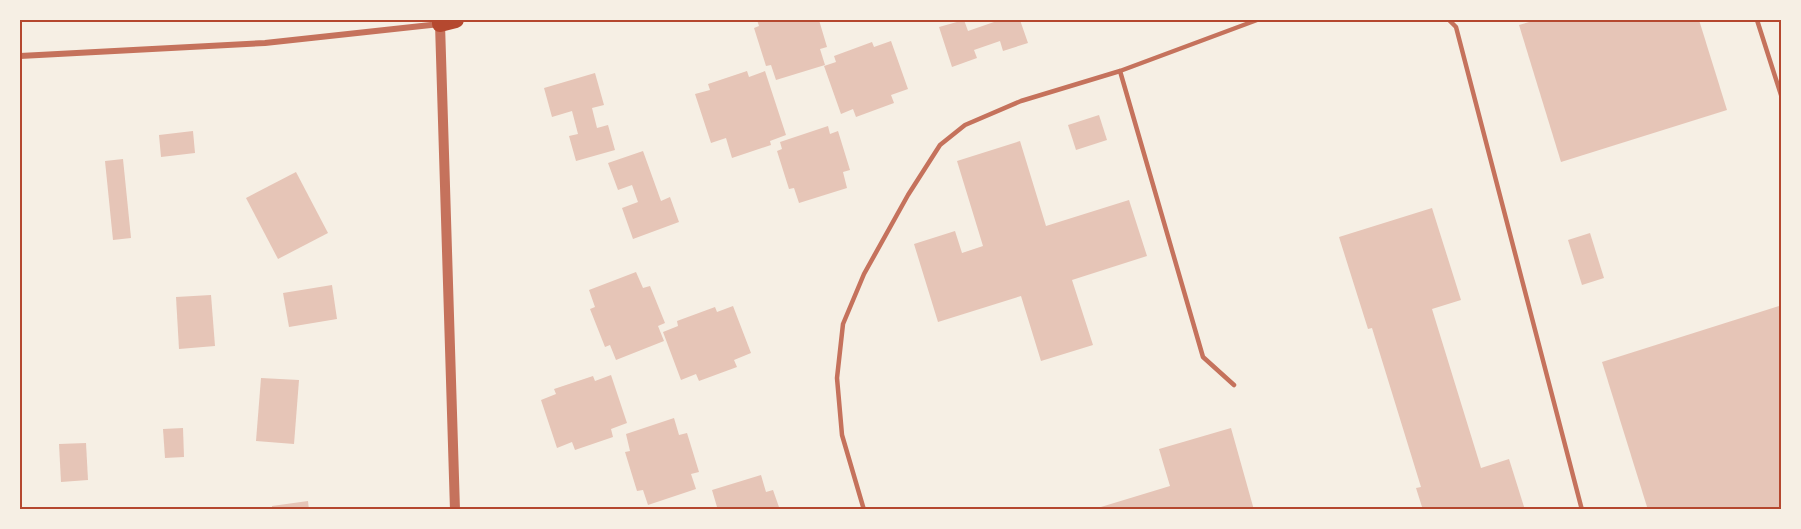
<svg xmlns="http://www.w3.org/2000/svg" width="1801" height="529" viewBox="0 0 1801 529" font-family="'Work Sans',sans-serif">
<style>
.building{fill:#e6c5b7}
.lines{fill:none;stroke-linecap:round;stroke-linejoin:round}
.service{stroke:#c5725c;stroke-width:4.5}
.minor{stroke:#c5725c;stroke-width:6}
.tertiary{stroke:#c5725c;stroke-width:10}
.trunk{stroke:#b5482f;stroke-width:16}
.neatline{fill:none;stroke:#b5482f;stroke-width:2}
</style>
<rect width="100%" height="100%" fill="#f6efe4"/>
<g class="building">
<path d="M757,20H819L827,47L820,49L825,65L776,80L771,65L766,66L754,28L759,26Z"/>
<path d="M964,20L968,31L994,22L993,20H1020L1028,43L1003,51L1000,41L974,50L977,58L952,67L939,27Z"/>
<path d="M1536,20H1699L1727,110L1561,162L1519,25Z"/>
<path d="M891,41L908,89L891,95L894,103L856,117L853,109L841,114L824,66L836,62L834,56L872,42L874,47Z"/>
<path d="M747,71L749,77L765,71L786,135L770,141L771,145L732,158L726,138L711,143L695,94L710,90L708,84Z"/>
<path d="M595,73L604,105L592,108L597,128L608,125L615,150L576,161L569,136L578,134L572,111L552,117L544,88Z"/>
<path d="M1099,115L1107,140L1076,150L1068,125Z"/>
<path d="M828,126L830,134L838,131L850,170L843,172L847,188L799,203L794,188L789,189L777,151L782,149L780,142Z"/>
<path d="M193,131L195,153L161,157L159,135Z"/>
<path d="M1020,141L1046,226L1129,200L1147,256L1072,280L1093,345L1041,361L1021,296L938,322L914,244L955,231L962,253L983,246L957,161Z"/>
<path d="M643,151L661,201L670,197L679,222L633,239L622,208L638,202L632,185L618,190L608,163Z"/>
<path d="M123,159L131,238L113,240L105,161Z"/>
<path d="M296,172L328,233L278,259L246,198Z"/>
<path d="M1432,208L1461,300L1432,309L1481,468L1509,459L1525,510H1423L1416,488L1421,487L1372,328L1368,329L1339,237Z"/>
<path d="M1590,233L1604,278L1582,285L1568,240Z"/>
<path d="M636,272L643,288L650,286L665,323L658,326L664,341L616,360L610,345L605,347L590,309L595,307L589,290Z"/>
<path d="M332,285L337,319L289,327L283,293Z"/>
<path d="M211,295L215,346L179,349L176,297Z"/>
<path d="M733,306L751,353L734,360L737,367L699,381L696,374L681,380L663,332L678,326L677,321L715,307L717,312Z"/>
<path d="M1779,306L1782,510H1648L1602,362Z"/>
<path d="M611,375L627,423L611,429L613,437L575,450L572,442L557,448L541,400L556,394L554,389L593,376L595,381Z"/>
<path d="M261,378L299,380L294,444L256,441Z"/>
<path d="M674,418L679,435L687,433L699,472L691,474L696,489L648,505L643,490L637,491L625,452L630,451L626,434Z"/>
<path d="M183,428L184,457L165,458L163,429Z"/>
<path d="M1231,428L1254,510H1091L1170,486L1159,449Z"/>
<path d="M86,443L88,480L61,482L59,444Z"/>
<path d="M761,475L766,492L773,490L780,510H711L717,507L712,490Z"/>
<path d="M308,501L309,510H272V506Z"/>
</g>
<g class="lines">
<g class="service">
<path d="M1449,20L1456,27L1582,510"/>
<path d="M1757,20L1782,98"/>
<path d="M1120,71L1203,357L1234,385"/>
<path d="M864,510L842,435L837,378L843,324L864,274L908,195L940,145L965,125L1021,101L1120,71L1257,20"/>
</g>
<path class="minor" d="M20,56L265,43L440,24"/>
<path class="tertiary" d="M440,24L455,510"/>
<path class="trunk" d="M440,20V24L456,20"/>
</g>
<rect width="1801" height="529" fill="none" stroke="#f6efe4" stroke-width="42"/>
<rect x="21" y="21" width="1759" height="487" class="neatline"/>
</svg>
